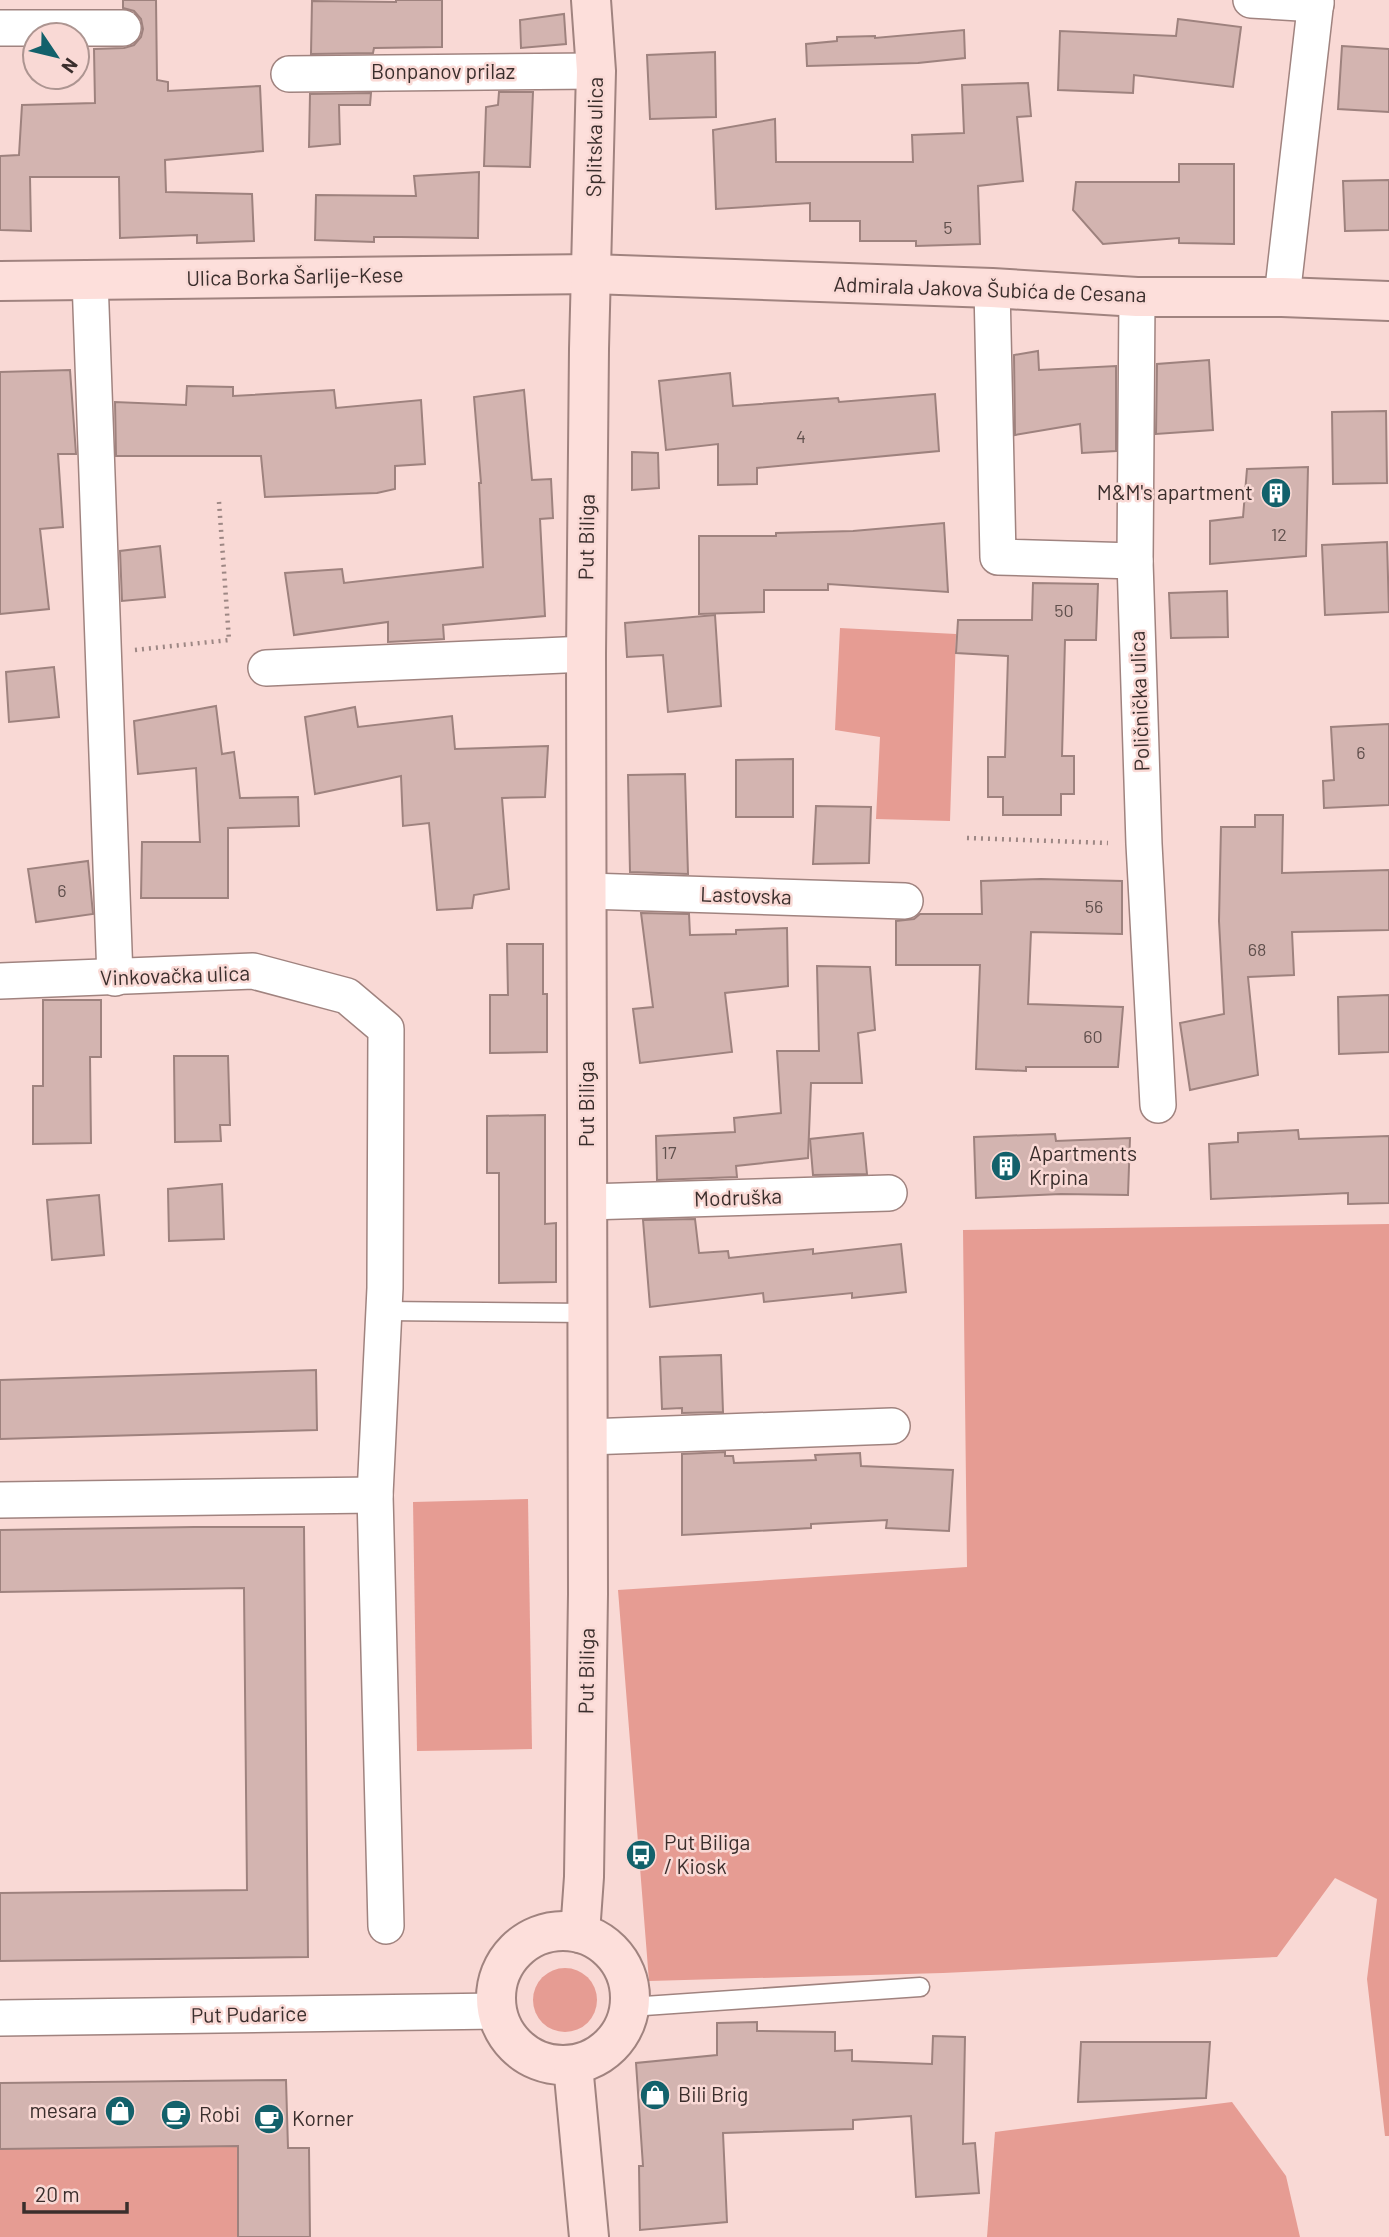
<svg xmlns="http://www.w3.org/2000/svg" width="1389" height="2237" viewBox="0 0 1389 2237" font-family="Barlow,sans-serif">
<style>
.green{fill:#e69c93}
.building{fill:#d3b4b0;stroke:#9e827e;stroke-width:2}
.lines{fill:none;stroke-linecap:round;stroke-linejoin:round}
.lane-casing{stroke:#a0837f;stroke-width:21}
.street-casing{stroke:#a0837f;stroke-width:38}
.secondary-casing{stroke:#a0837f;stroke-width:42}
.path{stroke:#9d8784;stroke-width:4.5;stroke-dasharray:2 5;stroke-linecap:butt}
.lane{stroke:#fff;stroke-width:18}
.street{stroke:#fff;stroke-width:35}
.secondary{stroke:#fddfdb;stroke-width:38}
.labels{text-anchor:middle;stroke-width:5;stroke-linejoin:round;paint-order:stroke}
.number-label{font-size:18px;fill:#60504d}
.street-label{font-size:21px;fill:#3a2e2c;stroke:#f9d9d5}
.poi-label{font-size:21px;fill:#3a2e2c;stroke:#f9d9d5;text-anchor:start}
</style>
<rect width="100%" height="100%" fill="#f9d9d5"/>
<g class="green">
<path d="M840,628L956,634L950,821L876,819L880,737L835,730Z"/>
<path d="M1389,1224V2136H1385L1367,1979L1377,1899L1335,1878L1277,1957L943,1973L649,1981L618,1590L967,1567L963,1230Z"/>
<path d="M528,1499L532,1749L417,1751L413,1502Z"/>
<circle cx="565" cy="2000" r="32"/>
<path d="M1232,2102L1286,2176L1300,2237H987L995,2132Z"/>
<path d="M238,2146V2237H0V2149Z"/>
</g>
<g class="building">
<path d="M123,0H156L157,80L168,82V91L260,86L263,151L165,160L166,192L252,194L254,241L197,243V235L120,238L119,177H30L31,231L0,230V156L19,155L22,105L95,103L94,49L124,48L134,45L141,37L143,29L141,19L134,11L123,8Z"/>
<path d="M396,0H442V47L374,48L373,53L311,54L312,1L396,2Z"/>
<path d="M564,14L566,44L521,48L520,20Z"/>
<path d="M1178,19L1241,27L1233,87L1134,75L1133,93L1058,90L1060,31L1176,36Z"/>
<path d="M964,30L965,58L918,63L807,66L806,44L837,41V37L875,36V38Z"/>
<path d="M1342,46L1389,49V112L1338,109Z"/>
<path d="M715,52L716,117L650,119L647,55Z"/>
<path d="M1028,83L1031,116L1017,117L1023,181L978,186L980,244L916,246V241H860V221H810V203L716,209L713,130L775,119L776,162H913L912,135L964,133L962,85Z"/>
<path d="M499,92H533L530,167L484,166L486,107L498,105Z"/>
<path d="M371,93L370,105H339L340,144L309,147L310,94Z"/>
<path d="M1179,164H1234V244L1179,243V238L1103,244L1073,210L1076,182H1179Z"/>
<path d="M479,172L478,238L400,237H374V242L315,240L316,195L416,196L414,176Z"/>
<path d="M1389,180V230L1345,231L1343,181Z"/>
<path d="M1038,351L1039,370L1116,366V451L1082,453L1080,424L1015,435L1014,355Z"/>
<path d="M1209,360L1213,430L1156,434L1157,364Z"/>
<path d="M70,370L76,454H58L63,527L40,529L49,609L0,614V372Z"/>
<path d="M730,373L733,406L838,398L839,402L935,394L939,451L757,468V484L718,485V444L666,450L659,381Z"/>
<path d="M187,386L233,387V396L334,390L336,408L421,400L425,464L395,466V489L377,493L265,497L261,456H116L115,402L186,405Z"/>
<path d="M524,390L532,480L551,479L553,518L540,519L545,616L443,625L444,639L388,642V622L294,635L285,573L342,569L344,583L483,567L479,483H481L474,397Z"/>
<path d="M1386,411L1387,483L1333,484L1332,412Z"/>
<path d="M632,452L658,453L659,488L632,490Z"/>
<path d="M1308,467L1306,556L1210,564V521L1243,517L1247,469Z"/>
<path d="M944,523L948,592L828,584V590H764V612L699,614V536H776V533L853,531Z"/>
<path d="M1387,542L1389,612L1325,615L1322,545Z"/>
<path d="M160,546L165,597L122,601L120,551Z"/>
<path d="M1033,583L1098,584L1096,640H1065L1062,756H1074V794H1061V815H1003V797H988V757H1005L1008,656L956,653L958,620H1032Z"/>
<path d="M1227,591L1228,637L1171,638L1169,593Z"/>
<path d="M715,615L721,706L668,712L663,655L627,657L625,623Z"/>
<path d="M54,667L59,717L9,722L6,672Z"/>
<path d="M216,706L222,754L234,752L240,798L298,797L299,826L228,828V898H141L142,842H200L196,768L138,774L134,721Z"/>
<path d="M355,707L358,727L452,716L455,749L548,746L545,797L502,798L509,889L474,895L472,908L437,910L429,823L403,826L401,776L315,794L305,717Z"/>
<path d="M1389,724V805L1324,808L1323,781L1334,780L1331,727Z"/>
<path d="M793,759V817H736V760Z"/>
<path d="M685,774L688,874L630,872L628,775Z"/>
<path d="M816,806L871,807L869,863L813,864Z"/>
<path d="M1255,815H1283L1282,873L1389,870V930L1292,932L1294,975L1248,977L1258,1075L1190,1090L1180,1023L1224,1014L1219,921L1221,827H1255Z"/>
<path d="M88,861L93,914L36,922L28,869Z"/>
<path d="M1041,879L1122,881V934L1031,932L1028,1004L1123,1007L1118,1067H1026V1071L976,1069L980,965H896V921L914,919L920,914H982L981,881Z"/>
<path d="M641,913L689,914L690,935L736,934V930L787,928L788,986L725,993L732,1052L640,1063L633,1009L653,1007Z"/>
<path d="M507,944H543V994H547V1052L490,1053V995H508Z"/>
<path d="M817,966L870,967L875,1030L858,1033L862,1083H811L808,1158L736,1166L737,1177L657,1180L656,1136L735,1132L734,1118L781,1113L777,1051H819Z"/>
<path d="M1389,995V1052L1339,1054L1338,997Z"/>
<path d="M43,1000H101V1057H90L91,1143L33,1144V1086H43Z"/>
<path d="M174,1056H228L230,1125H220L221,1141L175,1142Z"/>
<path d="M545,1115V1224L556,1223V1282L499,1283V1173H487V1116Z"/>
<path d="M1298,1130L1299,1139L1389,1136V1203L1348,1204V1193L1211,1199L1209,1144L1238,1142V1133Z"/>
<path d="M863,1133L867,1174L813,1175L810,1139Z"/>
<path d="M1055,1134L1056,1141L1130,1138L1128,1195L1061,1194L976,1198L974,1137Z"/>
<path d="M222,1184L224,1239L169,1241L168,1189Z"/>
<path d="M99,1195L104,1255L52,1260L47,1200Z"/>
<path d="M695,1219L699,1253L728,1251L729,1258L813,1249V1254L901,1244L906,1292L852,1298V1293L764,1302L763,1293L650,1307L643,1220Z"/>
<path d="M721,1355L723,1412L682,1413V1408L662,1409L660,1357Z"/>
<path d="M316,1370L317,1430L0,1439V1380Z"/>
<path d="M725,1452V1456H733L734,1463L816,1460L815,1455L860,1453L861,1466L953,1470L949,1531L886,1528L887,1520L811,1524V1528L682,1535V1454Z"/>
<path d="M194,1527H304L308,1957L0,1961V1893L247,1890L244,1588L0,1592V1530Z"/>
<path d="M757,2022V2031L835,2032V2051L852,2050V2061L932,2064L933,2036L965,2037L963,2144L975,2143L979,2193L916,2197L911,2116L853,2120V2129L723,2133L727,2222L640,2230L639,2166H643L636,2063L717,2055V2023Z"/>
<path d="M1081,2042H1210L1206,2098L1078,2102Z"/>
<path d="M286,2080L288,2148H309L310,2237H238V2146L0,2149V2083Z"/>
</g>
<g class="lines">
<g class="lane-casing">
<g id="lane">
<path d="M384,1311L587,1313"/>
<path d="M630,2007L920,1987"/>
</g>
</g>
<g class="street-casing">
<g id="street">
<path d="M1251,0L1316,4"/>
<path d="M0,28H123"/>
<path d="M289,74L596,71"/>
<path d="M90,279L115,978"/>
<path d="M992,288L998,557L1135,561"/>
<path d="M1137,297L1135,561L1144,844L1158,1105"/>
<path d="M1282,297L1316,0"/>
<path d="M266,668L586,654"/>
<path d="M587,891L905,901"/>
<path d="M0,981L253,971L347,996L386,1029L385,1288L375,1495L386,1926"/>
<path d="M587,1202L889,1193"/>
<path d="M587,1437L892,1426"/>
<path d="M0,1500L375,1495"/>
<path d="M0,2018L497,2011"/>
</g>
</g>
<g class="secondary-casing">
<g id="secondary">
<path d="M0,281L591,274L992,288L1137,297H1282L1389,301"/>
<circle cx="563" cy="1998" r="67"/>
<path d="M580,1933L584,1877L588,1594L586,654L589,349L596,71L591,0"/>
<path d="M573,2065L589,2237"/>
</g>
</g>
<g class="path">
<path d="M135,650L229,640L219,502"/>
<path d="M967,838L1108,843"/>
</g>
<use href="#lane" class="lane"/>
<use href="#street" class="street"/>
<use href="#secondary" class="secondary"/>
</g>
<defs>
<g id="building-disc" transform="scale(1.575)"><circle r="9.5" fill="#13616b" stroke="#f9d9d5"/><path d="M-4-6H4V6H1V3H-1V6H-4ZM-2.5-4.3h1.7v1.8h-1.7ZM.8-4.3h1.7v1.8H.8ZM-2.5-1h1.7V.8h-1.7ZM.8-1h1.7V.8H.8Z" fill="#fff"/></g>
<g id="bus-disc" transform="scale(1.575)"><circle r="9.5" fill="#13616b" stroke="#f9d9d5"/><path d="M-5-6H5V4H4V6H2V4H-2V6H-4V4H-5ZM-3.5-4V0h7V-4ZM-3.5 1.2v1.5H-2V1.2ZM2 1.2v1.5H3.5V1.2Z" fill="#fff"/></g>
<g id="shop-disc" transform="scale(1.575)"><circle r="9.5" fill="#13616b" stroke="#f9d9d5"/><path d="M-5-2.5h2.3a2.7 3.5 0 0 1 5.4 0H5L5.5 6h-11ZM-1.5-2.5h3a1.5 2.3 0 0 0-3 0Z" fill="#fff"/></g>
<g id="cafe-disc" transform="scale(1.575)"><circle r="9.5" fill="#13616b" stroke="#f9d9d5"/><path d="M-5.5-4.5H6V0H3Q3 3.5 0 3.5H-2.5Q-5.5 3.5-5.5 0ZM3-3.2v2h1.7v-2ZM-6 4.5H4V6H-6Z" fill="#fff"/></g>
</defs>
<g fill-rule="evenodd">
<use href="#building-disc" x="1276" y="493"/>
<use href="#building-disc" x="1006" y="1166"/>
<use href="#bus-disc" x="641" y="1855"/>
<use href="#shop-disc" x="655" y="2095"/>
<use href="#shop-disc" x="120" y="2111"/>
<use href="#cafe-disc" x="176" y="2115"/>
<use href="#cafe-disc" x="269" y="2119"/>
</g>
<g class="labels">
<g class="number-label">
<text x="948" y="234">5</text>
<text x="801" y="443">4</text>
<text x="1279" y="541">12</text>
<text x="1064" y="617">50</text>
<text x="1361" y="759">6</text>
<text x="62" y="897">6</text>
<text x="1094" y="913">56</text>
<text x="1257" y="956">68</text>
<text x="1093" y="1043">60</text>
<text x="669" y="1159">17</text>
</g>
<g class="street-label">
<text x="443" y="79">Bonpanov prilaz</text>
<text transform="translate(595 137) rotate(-89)" y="7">Splitska ulica</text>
<text transform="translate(295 277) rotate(-1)" y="7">Ulica Borka Šarlije-Kese</text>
<text transform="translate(990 290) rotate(2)" y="7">Admirala Jakova Šubića de Cesana</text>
<text transform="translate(587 537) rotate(-89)" y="7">Put Biliga</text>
<text transform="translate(1140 701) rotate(-92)" y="7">Poličnička ulica</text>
<text transform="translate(746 896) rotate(2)" y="7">Lastovska</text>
<text transform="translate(175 976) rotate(-2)" y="7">Vinkovačka ulica</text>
<text transform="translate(587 1104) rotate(-90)" y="7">Put Biliga</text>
<text transform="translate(738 1198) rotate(-2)" y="7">Modruška</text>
<text transform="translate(587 1671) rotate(-89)" y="7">Put Biliga</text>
<text transform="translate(249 2015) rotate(-1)" y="7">Put Pudarice</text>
</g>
<g class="poi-label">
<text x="1253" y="500" text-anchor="end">M&amp;M's apartment</text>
<text x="1029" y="1161">Apartments<tspan x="1029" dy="24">Krpina</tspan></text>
<text x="664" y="1850">Put Biliga<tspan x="664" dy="24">/ Kiosk</tspan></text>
<text x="678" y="2102">Bili Brig</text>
<text x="97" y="2118" text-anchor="end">mesara</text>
<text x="199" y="2122">Robi</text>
<text x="292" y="2126">Korner</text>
</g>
</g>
<g transform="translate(56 56) rotate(125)"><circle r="33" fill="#f9d9d5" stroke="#ad9591" stroke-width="2"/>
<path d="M0-5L12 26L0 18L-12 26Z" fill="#13616b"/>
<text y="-10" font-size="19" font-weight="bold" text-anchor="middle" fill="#3a2e2c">N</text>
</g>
<path d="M24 2202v10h103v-10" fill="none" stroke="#3a2e2c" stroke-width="3.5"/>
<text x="35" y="2202" font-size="21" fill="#3a2e2c" stroke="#f9d9d5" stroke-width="5" paint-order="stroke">20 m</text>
</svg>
